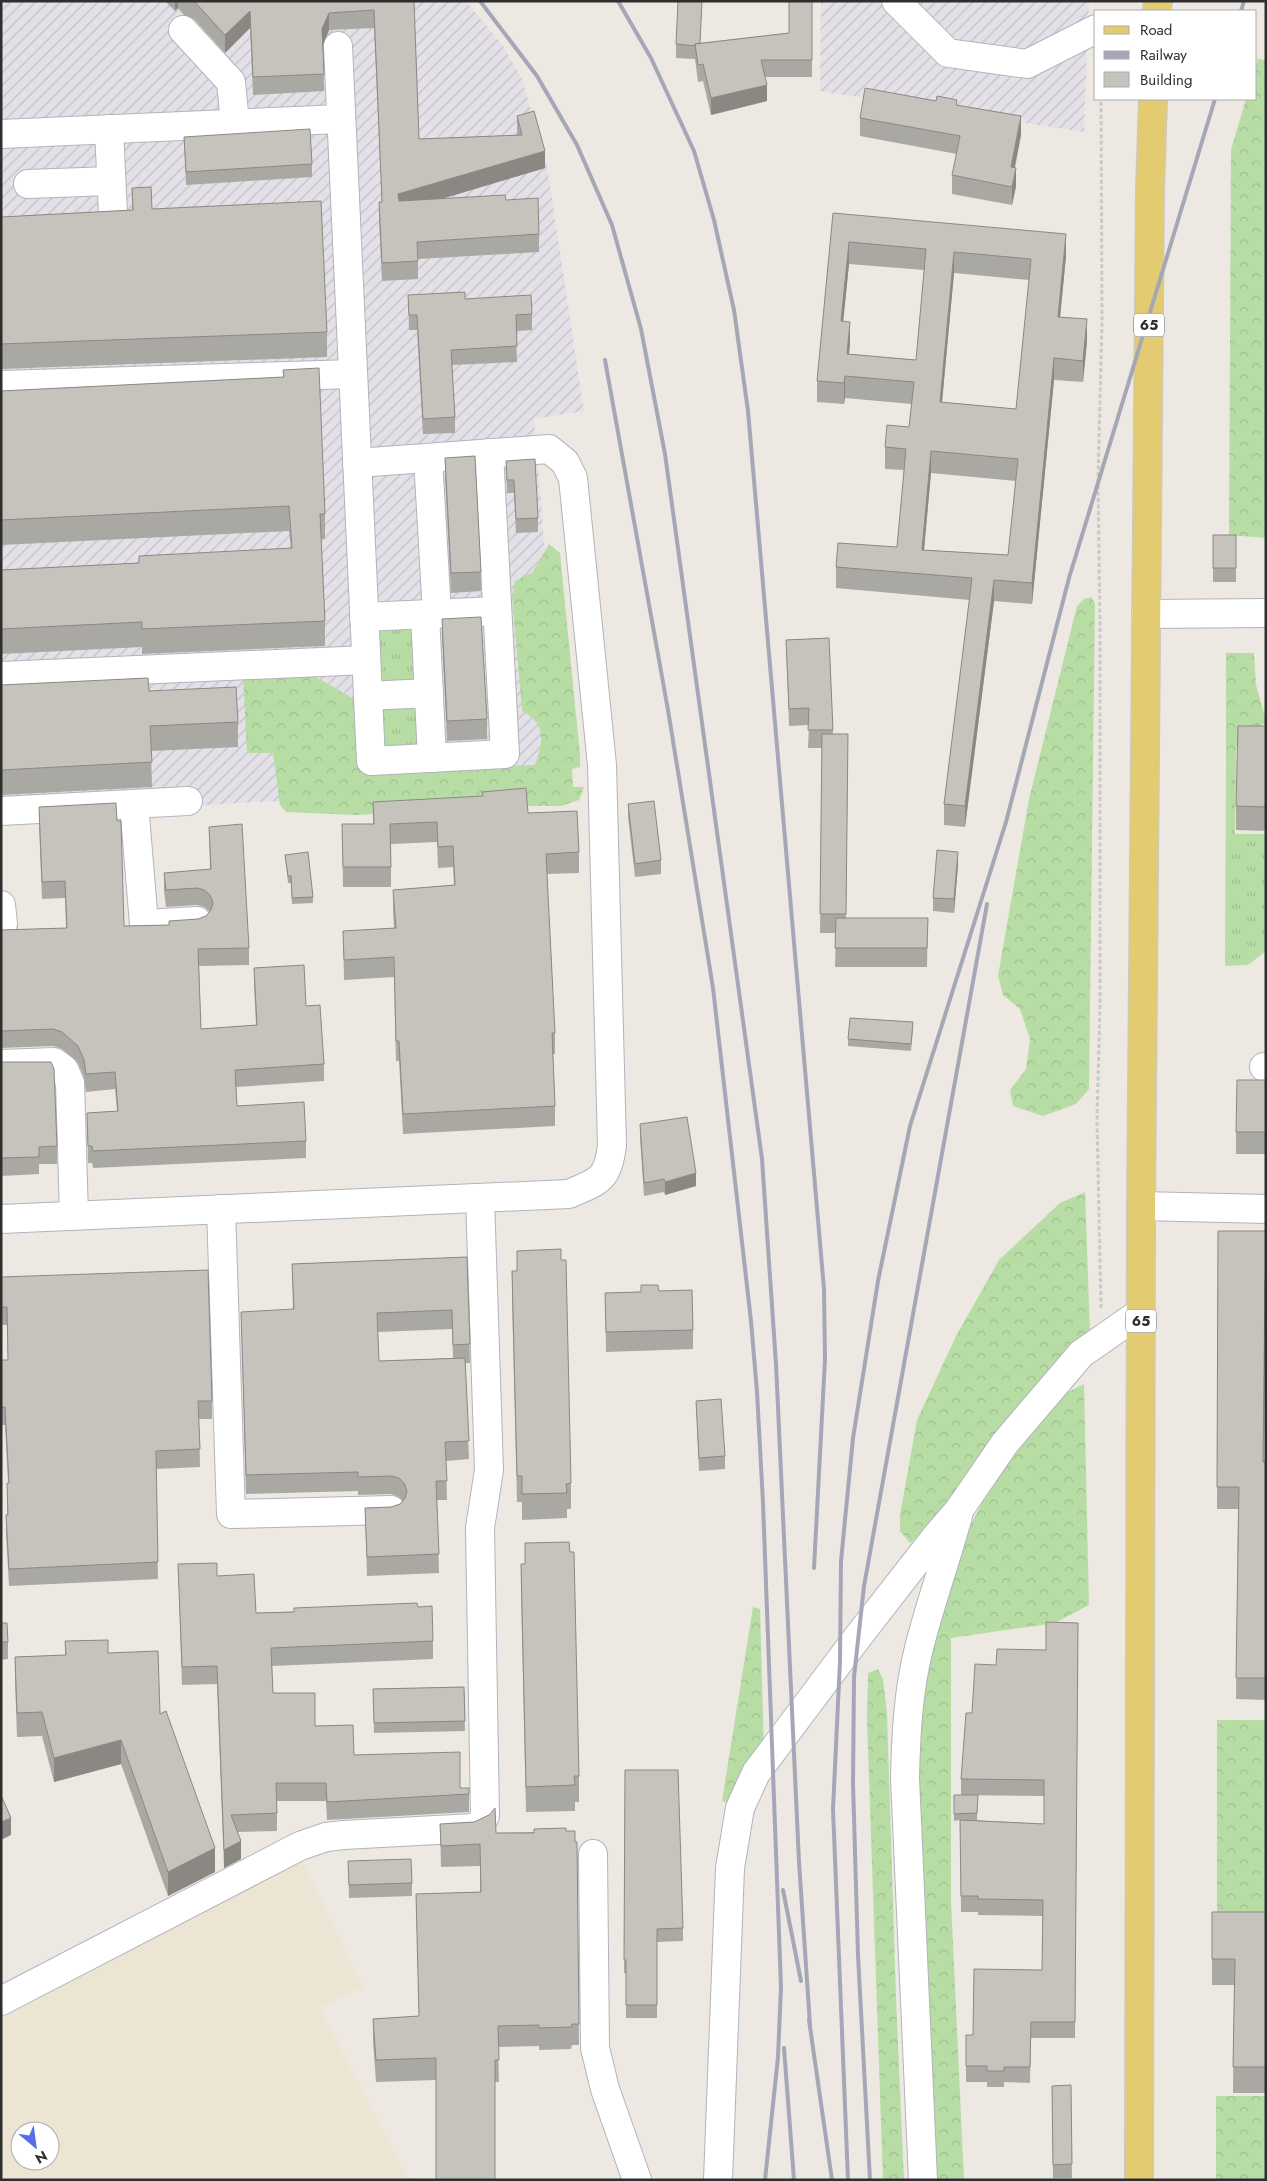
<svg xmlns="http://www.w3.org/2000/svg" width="1267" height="2181" viewBox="0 0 1267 2181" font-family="Jost,sans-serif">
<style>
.industrial{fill:url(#industrial-furrows)}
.education{fill:#ede5d4;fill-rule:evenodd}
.grass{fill:url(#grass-tufts)}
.forest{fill:url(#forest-crowns)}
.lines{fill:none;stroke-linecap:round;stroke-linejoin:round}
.minor-casing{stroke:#b2b4bc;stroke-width:30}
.major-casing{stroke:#c9c9c9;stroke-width:30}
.path{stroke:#c9c9c9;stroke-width:3;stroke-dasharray:4 2.5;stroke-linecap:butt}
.minor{stroke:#fff;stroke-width:28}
.major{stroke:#e3cb72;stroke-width:28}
.rail{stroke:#a5a7b6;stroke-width:4}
.wall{fill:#aaa8a3;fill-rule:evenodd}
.shaded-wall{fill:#8b8884}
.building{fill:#c6c3bd;stroke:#8b8884;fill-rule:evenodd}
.labels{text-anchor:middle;stroke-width:5;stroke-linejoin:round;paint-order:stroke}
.shield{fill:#fff;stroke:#6d6d6d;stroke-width:1}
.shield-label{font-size:14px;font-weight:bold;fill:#2e2e2e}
</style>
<defs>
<pattern id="industrial-furrows" width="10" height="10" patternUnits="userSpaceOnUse" patternTransform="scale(1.25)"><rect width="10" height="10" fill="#e3e1e7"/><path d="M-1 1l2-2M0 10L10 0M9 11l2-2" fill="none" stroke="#c3c1c6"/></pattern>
<pattern id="grass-tufts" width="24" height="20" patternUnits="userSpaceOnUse" patternTransform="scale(1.25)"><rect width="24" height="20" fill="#b7dda5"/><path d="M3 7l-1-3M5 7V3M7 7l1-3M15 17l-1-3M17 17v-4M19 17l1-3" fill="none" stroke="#9ebe8e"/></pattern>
<pattern id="forest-crowns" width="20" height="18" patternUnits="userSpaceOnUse" patternTransform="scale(1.25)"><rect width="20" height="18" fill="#b7dda5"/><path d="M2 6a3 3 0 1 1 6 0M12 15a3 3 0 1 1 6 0" fill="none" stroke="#9ebe8e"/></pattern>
</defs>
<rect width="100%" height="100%" fill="#ede9e2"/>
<g class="industrial">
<path d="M1,1H466L504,47L522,79L547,166L584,411L534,419L544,540L572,789L238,803L1,819Z"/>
<path d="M821,1H1089L1084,132L820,91Z"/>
</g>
<path class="education" d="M301,1858L363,1987L320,2008L409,2180H1V2012ZM20,2131H50V2161H20Z"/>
<g class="grass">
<path d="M414,625L417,679L381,681L378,627Z"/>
<path d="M418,703L421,752L385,754L382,705Z"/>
<path d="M1226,765L1236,766L1235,834H1266V951L1248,965L1225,966Z"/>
</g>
<g class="forest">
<path d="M1258,58L1266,61V538L1229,535L1231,150L1246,99H1256V66Z"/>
<path d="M549,544L560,553L580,755V767L572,769L573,787H584L579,800L561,806H499L355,815L286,812L280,805L273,753H247L243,677H316L359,702L370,770L535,765C543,742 547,724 522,711L512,595L515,581L533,572Z"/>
<path d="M1091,597L1095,603L1089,1089L1076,1104L1043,1116L1013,1106L1010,1090L1026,1069L1030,1039L1020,1009L1003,995L998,976L1029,799L1077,606L1084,599Z"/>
<path d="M1226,653H1254L1256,685L1266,720V723L1241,734L1236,748V766L1226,765Z"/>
<path d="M1085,1192L1090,1333L940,1518L910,1543L900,1531V1515L917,1420L956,1336L999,1260L1060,1203Z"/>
<path d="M1084,1384L1089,1605L1055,1623L951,1638V1900L964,2180H932L914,1780L917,1704L958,1549L983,1501L1027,1436L1060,1396Z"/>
<path d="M753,1607L760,1609L764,1750L732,1804L722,1801Z"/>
<path d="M878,1669L883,1679L887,1713L896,1998L904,2180H883L867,1720L868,1673Z"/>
<rect x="1217" y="1720" width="49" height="205"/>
<rect x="1216" y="2096" width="50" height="84"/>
</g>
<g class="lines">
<g class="minor-casing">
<g id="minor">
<path d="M896,1L948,53L1027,64L1096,29"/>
<path d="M183,30L231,82L235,123"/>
<path d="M338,46L371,761L505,754L489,453"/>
<path d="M109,129L113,214"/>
<path d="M1,134L341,119"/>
<path d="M28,184L111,181"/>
<path d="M1,385L353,374"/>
<path d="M428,458L437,614"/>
<path d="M1146,614L1266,613"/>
<path d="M425,615L432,758"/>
<path d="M364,617L497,611"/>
<path d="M1,676L366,660"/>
<path d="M368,696L429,693"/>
<path d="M134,804L144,924L197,921"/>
<path d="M1,811L188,801"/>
<path d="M1,905L3,924"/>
<path d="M1,1064L54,1062L64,1069L70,1083L74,1216"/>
<path d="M1264,1067H1266"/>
<path d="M1141,1206L1266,1209"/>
<path d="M221,1209L231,1514L391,1510"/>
<path d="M1,1219L569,1194C599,1181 608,1180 612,1145L602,765L573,478L565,462L549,449L357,463"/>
<path d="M593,1854L595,2048L605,2089L637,2180"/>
<path d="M1,2001L300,1846L326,1837L344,1835L473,1828L481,1823L485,1816L480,1528L489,1470L480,1198"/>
<path d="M718,2180L730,1868L740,1808L756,1773L857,1638L934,1539L959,1510L1005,1443L1081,1354L1141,1312"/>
<path d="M923,2180L905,1778C906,1735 908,1691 919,1648C930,1604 946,1560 958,1516"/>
</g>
</g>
<g class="major-casing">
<g id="major">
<path d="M1157,11L1158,1"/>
<path d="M1139,2180L1141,1206L1150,189L1153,99"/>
</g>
</g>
<path class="path" d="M1101,1308L1097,1120L1100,1005V624L1098,482L1102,320L1101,99"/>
<use href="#minor" class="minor"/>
<use href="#major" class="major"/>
<g class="rail">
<path d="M480,1L537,76L577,145L612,225L641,329L665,454L762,1159L776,1364L799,1862L810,2025"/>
<path d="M618,1L651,58L694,151L714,220L734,310L748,411L824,1289L825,1359L814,1568"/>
<path d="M1241,11L1244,1"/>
<path d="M605,360L668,710L713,988L751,1321L757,1392L763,1503L781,1987L778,2057L765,2180"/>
<path d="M783,1890L801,1981"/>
<path d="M809,2020L832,2180"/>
<path d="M784,2048L794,2180"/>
<path d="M848,2180L833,1809L840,1661L841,1561L853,1438L878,1281L910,1126L1006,822L1069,578L1215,99"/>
<path d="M870,2180L858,1955L853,1783L854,1677L864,1586L987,904"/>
</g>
</g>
<g class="wall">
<path d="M165,1H414L419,139L517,135V116L545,168L443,198L506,200L539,234V252L418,259V279L382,281L379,220V202H382L374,28L329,30L323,45L324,91L253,95L250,28L225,53L194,19L184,15L178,8L175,11Z"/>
<path d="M702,1L700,43L789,33L812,1V77H765L767,101L711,115L703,81L698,82L695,59L676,58V44Z"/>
<path d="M957,105L1021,135L1015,168L1016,186L1012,205L952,194V175L957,154L860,136V118Z"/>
<path d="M184,137L312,164V177L186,185Z"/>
<path d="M132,188L152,209L327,332V357L1,369V211V217L132,210Z"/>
<path d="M833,213L1066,256L1060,317L1087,341L1083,382L1054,380L1032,604L994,601L965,827L944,825V804L970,600L836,588V567L897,547L904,470L885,469V447L909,427L912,404L845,398L844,404L817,402V381ZM849,264L924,270L916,360L849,354L850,343L843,321ZM954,273L1029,280L1016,409L942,402ZM931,473L1016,481L1008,555L924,550Z"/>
<path d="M408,295L465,299L532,314V330L516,331L517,362L452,365L455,417V433L423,434L417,330H409Z"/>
<path d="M283,370L325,514V539H321L325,621V646L142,654V647L1,654V570L139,563L291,548L289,531L1,545V391L283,377Z"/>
<path d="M445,458L481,572V591L451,593L445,477Z"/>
<path d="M506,461L538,518V532L516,533L514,493H507Z"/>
<rect x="1213" y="535" width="23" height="47"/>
<path d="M442,619L487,719V739L447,741L442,639Z"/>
<path d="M829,638L833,734H848L846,918H928L927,967H835L836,933H820L822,748H808L809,725L789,726L786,640Z"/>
<path d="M1,685L149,691L238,722V747L151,751L152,787L1,795Z"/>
<path d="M1266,726V831L1236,830V806Z"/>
<path d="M373,802L528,813L579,852V873L547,874L555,1033V1054H553L555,1106V1126L403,1134L399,1061H396L394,977L344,980L343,931L394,928L393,910V890L454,885L453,867L438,868L437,842L391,844V887H343L342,824H373Z"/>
<path d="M628,804L661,860V874L635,877L628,817Z"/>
<path d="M39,807L117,821L124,926L169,925L198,919L206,916L210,912L204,907L197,905L166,907L164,891V873L210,869L209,827L249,948V965L199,966L201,1029L256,1025L254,985V968L306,1006L324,1064V1081L236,1087L237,1106L306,1141V1158L93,1168L92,1163H88L87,1113L117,1111L115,1089L86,1092L84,1077L78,1063L62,1049L53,1046L1,1048V930L66,928L65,898L42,899L39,825Z"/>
<path d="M285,855L313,897V903L292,904L291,883H288Z"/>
<path d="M958,865L954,913L933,911V898Z"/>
<path d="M913,1029L911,1051L848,1046V1039Z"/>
<path d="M1,1062L57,1146V1164H39V1174L1,1176Z"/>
<path d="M1266,1080V1154H1236V1132Z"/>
<path d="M640,1124L696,1186L665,1195L664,1192L644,1196L640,1137Z"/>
<path d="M1218,1231H1266V1300H1265L1264,1462H1266V1700L1236,1699L1238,1509H1217Z"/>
<path d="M517,1251L571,1483V1509H567V1518L522,1520V1502H517L512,1297V1271H517Z"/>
<path d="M467,1257L470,1363H465L469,1459L446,1461L447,1500H437L439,1573L367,1576L365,1508L391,1507L400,1504L403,1501L399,1497L391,1494L358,1495V1491L246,1494L241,1312L293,1310L292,1264ZM452,1329L453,1358L379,1361L378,1332Z"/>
<path d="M1,1277L212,1401V1419H199L200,1467L156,1469L158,1579L9,1586L6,1533V1515H7V1483H8L5,1425H2L1,1414V1360H8L7,1325H1Z"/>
<path d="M659,1291L693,1330V1349L606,1352L605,1293Z"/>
<path d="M696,1401L725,1456V1469L699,1471Z"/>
<path d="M525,1543L570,1552L579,1776V1802H575V1811L526,1812L521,1590V1564H525Z"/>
<path d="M178,1564L217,1576L256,1613L418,1607L433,1641V1659L272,1666L273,1693L354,1755L460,1788H469V1812L327,1820L326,1801H277V1831L238,1832L241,1859L224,1868L217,1684L182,1685Z"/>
<path d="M1,1623L8,1642V1659L1,1660Z"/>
<path d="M1078,1623L1075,2038H1031L1030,2083L1004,2082V2087H987V2082H966V2066L973,2035L1042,1970L1043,1916L978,1915V1912H961L960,1820L954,1821V1795H978L977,1820H971L1044,1824V1796L961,1795V1779L972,1713L996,1665L1046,1650Z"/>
<path d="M65,1641L108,1653L160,1714L215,1872L168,1896L121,1764L54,1782L42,1736L17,1737L15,1681V1657L65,1655Z"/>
<path d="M464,1687L465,1731L374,1733L373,1689Z"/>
<path d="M625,1770L683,1928V1941L657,1942V2018H626V1973H624Z"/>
<path d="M440,1824L496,1833L566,1831L575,1842H577L579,2045H572L571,2049L539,2050V2046L498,2047L499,2082L436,2080L376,2082L373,2041V2019L419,2016L416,1894L480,1892V1866L441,1867Z"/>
<path d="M348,1861L412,1883V1896L349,1898Z"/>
<path d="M1212,1912H1266V2093H1233L1234,1985H1212Z"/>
<path d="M1071,2085L1072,2178H1053L1052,2086Z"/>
</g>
<g class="shaded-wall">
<path d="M175,1H178V8L175,11Z"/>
<path d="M702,1L699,59V46Z"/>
<path d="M250,11V28L225,53V35Z"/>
<path d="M329,13V30L322,47V29Z"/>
<path d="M767,85V101L711,115V98Z"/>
<path d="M1021,116V135L1011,185V167Z"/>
<path d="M545,151V168L398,212V194Z"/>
<path d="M1016,168V186L1012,205V187Z"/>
<path d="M1066,234V256L1058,338V317Z"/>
<path d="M849,242V264L841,343V321Z"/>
<path d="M954,252V273L940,423V402Z"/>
<path d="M1087,319V341L1083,382V361Z"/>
<path d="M850,322V343L847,376V354Z"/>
<path d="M1054,358V380L1032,604V583Z"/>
<path d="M845,376V398L844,404V383Z"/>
<path d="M931,451V473L922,571V550Z"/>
<path d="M994,580V601L965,827V806Z"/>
<path d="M958,852V865L954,913V899Z"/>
<path d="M696,1173V1186L665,1195V1182Z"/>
<path d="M121,1740V1764L54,1782V1758Z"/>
<path d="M11,1818V1835L1,1840V1822Z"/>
<path d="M241,1841V1859L224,1868V1850Z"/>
<path d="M215,1848V1872L168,1896V1872Z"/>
</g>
<g class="building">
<path d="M194,1H414L419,139L522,135L517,116L534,111L545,151L398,194L399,201L505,195L506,200L538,198L539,234L417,242L418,261L382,263L379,202H382L374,10L329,13L322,29L324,74L253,77L250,11L225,35Z"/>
<path d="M678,1H702L700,43L695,44L696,46L676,44Z"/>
<path d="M789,1H812V60H761L767,85L711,98L703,64L698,65L695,44L789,33Z"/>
<path d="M865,88L936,101L937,96L957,100L956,105L1021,116L1011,167L1016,168L1012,187L952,175L960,136L860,118Z"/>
<path d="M310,129L312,164L186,172L184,137Z"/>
<path d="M151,187L152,209L321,201L327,332L1,344V211V217L133,210L132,188Z"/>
<path d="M833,213L1066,234L1058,317L1087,319L1083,361L1054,358L1032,583L994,580L965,806L944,804L972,578L836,567L838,543L897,547L906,449L885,447L887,425L909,427L914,382L845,376L844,383L817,381ZM849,242L926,249L916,360L847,354L850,322L841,321ZM954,252L1031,259L1016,409L940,402ZM931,451L1018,459L1008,555L922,550Z"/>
<path d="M465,292V299L531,295L532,314L516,315L517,346L451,350L455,417L423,419L417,315H409L408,295Z"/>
<path d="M319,368L325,514H320L325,621L142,629V622L1,629V570L139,563V556L292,548L289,506L1,520V391L284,377L283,370Z"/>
<path d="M475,456L481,572L451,573L445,458Z"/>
<path d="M535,459L538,518L516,519L514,480H507L506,461Z"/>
<rect x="1213" y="535" width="23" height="33"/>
<path d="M481,617L487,719L447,721L442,619Z"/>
<path d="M829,638L833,730H808L809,708L789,709L786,640Z"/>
<path d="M148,678L149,691L236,687L238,722L150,726L152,762L1,770V685Z"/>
<path d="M1238,726H1266V807L1236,806Z"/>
<path d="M822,734H848L846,914H820Z"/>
<path d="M526,788L528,813L577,811L579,852L546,854L555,1033H552L555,1106L403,1114L399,1041H396L394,957L344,960L343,931L396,928L393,890L455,885L453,846L438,847L437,822L390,824L391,867H343L342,824H374L373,802L483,796L482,792Z"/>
<path d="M654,801L661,860L635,864L628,804Z"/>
<path d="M116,803L117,821H121L124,926L169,925V921L198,919L206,916L211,910L213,903L210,895L204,890L197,888L166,890L164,873L211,869L209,827L242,824L249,948L198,949L201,1029L257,1025L254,968L304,965L306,1006L320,1005L324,1064L235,1070L237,1106L304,1102L306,1141L93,1151L92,1146H88L87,1113L118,1111L115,1072L86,1074L84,1060L78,1046L62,1032L53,1029L1,1031V930L67,928L65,881L42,882L39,807Z"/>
<path d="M937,850L958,852L954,899L933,898Z"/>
<path d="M308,852L313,897L292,898L291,876H288L285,855Z"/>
<path d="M836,918H928L927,948H835Z"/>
<path d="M850,1018L913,1022L911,1044L848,1039Z"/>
<path d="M1,1062H51L54,1069L57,1146L39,1147V1157L1,1158Z"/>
<path d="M1237,1080H1266V1132H1236Z"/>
<path d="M687,1117L696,1173L665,1182L664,1179L644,1183L640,1124Z"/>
<path d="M1218,1231H1266V1279H1265L1263,1462H1266V1678H1236L1239,1487H1217Z"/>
<path d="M561,1249V1260H566L571,1483L566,1484L567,1493L522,1494V1476H517L512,1271H517V1251Z"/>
<path d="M467,1257L470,1344L453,1345L452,1310L377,1313L379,1361L465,1358L469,1441L445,1442L447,1481H436L439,1554L367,1557L365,1508L391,1507L400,1504L405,1498L407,1491L404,1483L399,1478L391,1476L358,1477V1472L246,1475L241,1312L294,1309L292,1264Z"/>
<path d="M208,1270L212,1401H198L200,1449L156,1451L158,1562L9,1569L6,1515H8L7,1483H9L5,1407L2,1408L1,1396V1360H8L7,1307H1V1277Z"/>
<path d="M641,1285H658L659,1291L692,1290L693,1330L606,1332L605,1293L641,1292Z"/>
<path d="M721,1399L725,1456L699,1458L696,1401Z"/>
<path d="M569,1542L570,1552H574L579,1776H574L575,1785L526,1787L521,1564H525V1543Z"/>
<path d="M217,1563V1576L254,1574L256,1613L294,1612V1608L367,1605L417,1603L418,1607L432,1606L433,1641L271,1648L273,1693H315V1726L353,1725L354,1755L460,1752V1788H469V1794L327,1802L326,1783H276L277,1813L231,1815L241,1841L224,1850L217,1666L182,1667L178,1564Z"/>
<path d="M1046,1622L1078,1623L1075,2022H1031L1030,2067H1004V2071H987V2066H966V2035H973L974,1969L1042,1970L1043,1900L978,1899V1896H961L960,1820L1044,1824V1780L961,1779L966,1713H972L975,1664L996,1665L997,1649L1046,1650Z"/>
<path d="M1,1623H7L8,1642H1Z"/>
<path d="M108,1640V1653L158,1651L160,1714L166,1711L215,1848L168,1872L121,1740L54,1758L42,1712L17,1713L15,1657L66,1655L65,1641Z"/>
<path d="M464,1687L465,1721L374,1723L373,1689Z"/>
<path d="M625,1770H678L683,1928L657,1929V2005H626V1960H624Z"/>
<path d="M1,1795L11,1818L1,1822Z"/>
<path d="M954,1795H978L977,1813L954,1814Z"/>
<path d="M495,1808L496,1833H534V1829L566,1828V1831H575V1842H577L579,2024H572L571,2027L539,2028V2025L498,2026L499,2060H495V2180H436V2058L376,2060L373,2019L419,2016L416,1894L481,1892L480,1844L441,1846L440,1824L474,1822L489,1815Z"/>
<path d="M411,1859L412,1883L349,1885L348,1861Z"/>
<path d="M1212,1912H1266V2067H1233L1235,1959H1212Z"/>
<path d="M1071,2085L1072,2164L1053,2165L1052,2086Z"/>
</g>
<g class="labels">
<g class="shield">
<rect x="1134" y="313.5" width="30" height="23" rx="4"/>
<rect x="1126" y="1309.5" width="30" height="23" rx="4"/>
</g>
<g class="shield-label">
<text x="1149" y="330">65</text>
<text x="1141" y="1326">65</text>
</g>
</g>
<rect width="1267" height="2181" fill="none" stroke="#2e2e2e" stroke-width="5"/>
<rect x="1094" y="10" width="162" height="90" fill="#ffffff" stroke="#ababab"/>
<rect x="1104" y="26" width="25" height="8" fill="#e3cb72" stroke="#ababab"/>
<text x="1140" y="35" font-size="15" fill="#2e2e2e">Road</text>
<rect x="1104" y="51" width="25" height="8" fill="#a5a7b6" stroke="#ababab"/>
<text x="1140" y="60" font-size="15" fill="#2e2e2e">Railway</text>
<rect x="1104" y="72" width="25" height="15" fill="#c6c3bd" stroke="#ababab"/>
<text x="1140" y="85" font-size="15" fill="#2e2e2e">Building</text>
<g transform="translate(35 2146) rotate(151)"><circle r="24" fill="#ffffff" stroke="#ababab"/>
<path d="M0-4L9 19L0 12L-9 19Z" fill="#556de7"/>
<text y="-8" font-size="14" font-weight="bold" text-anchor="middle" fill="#2e2e2e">N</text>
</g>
</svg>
